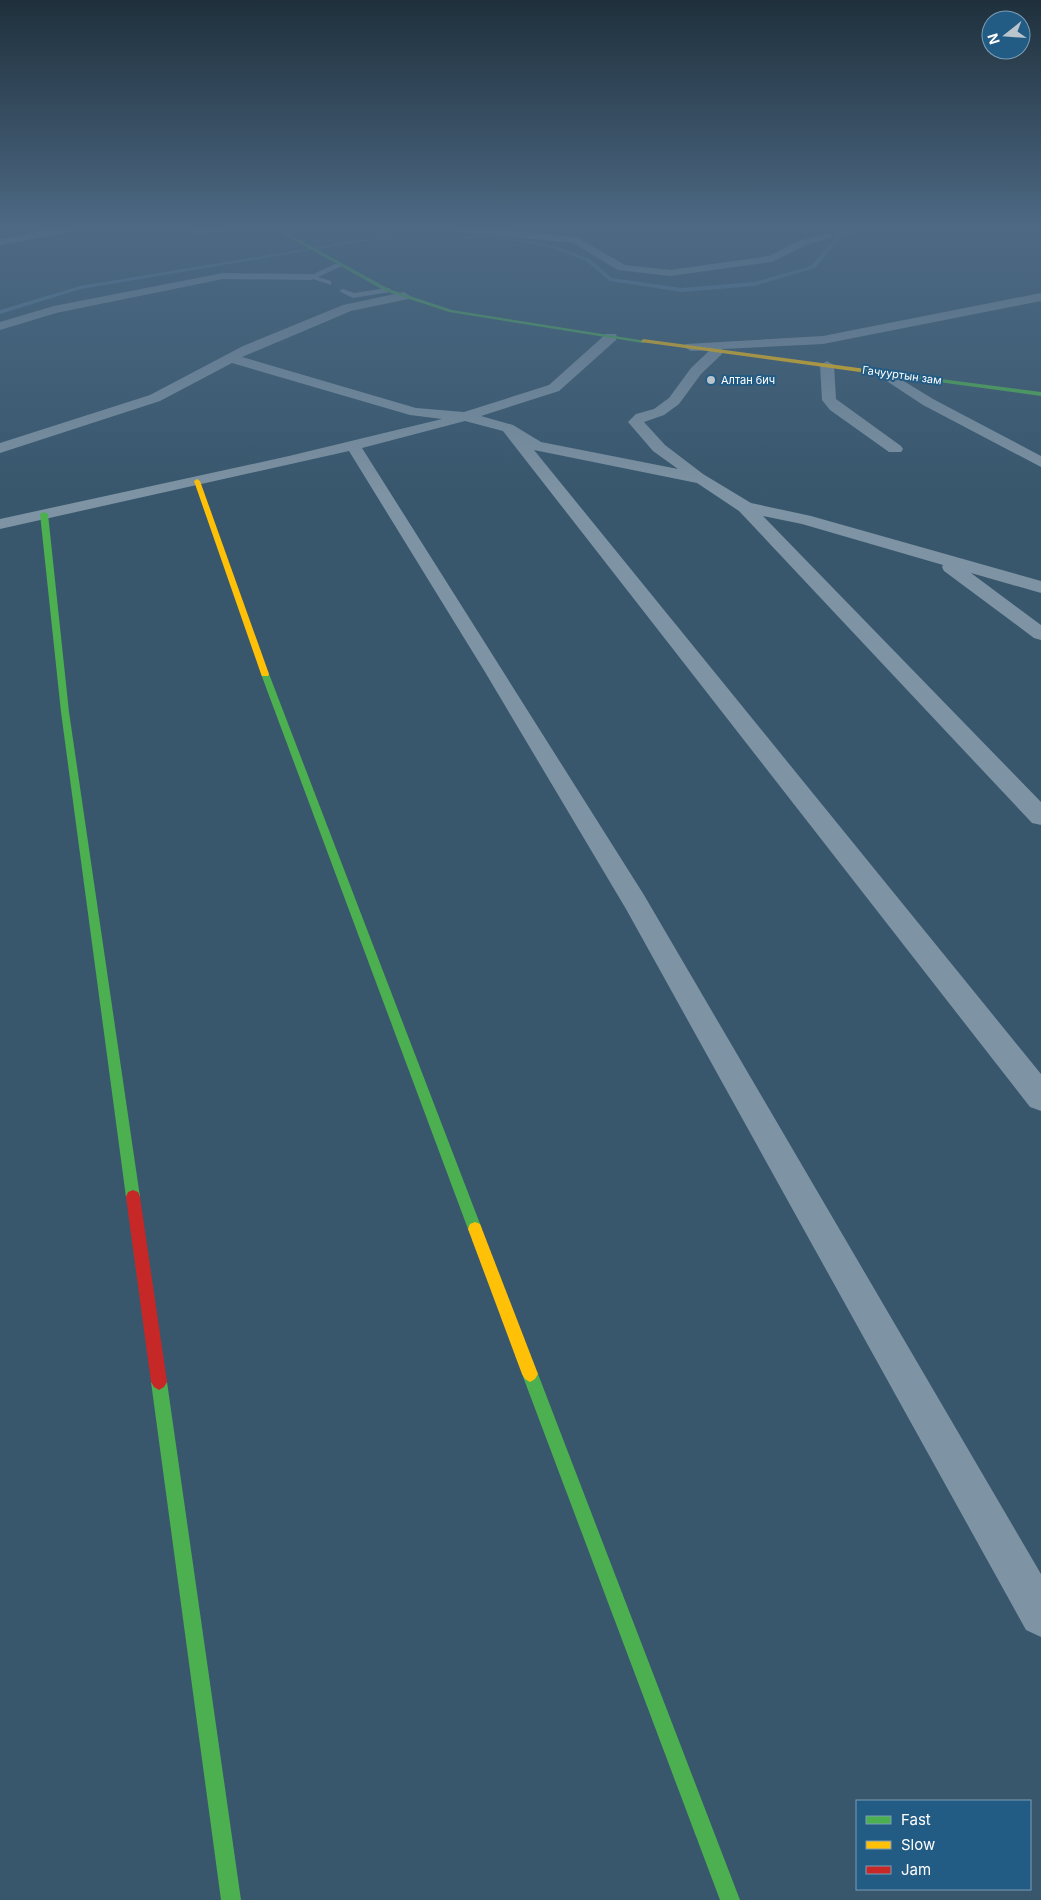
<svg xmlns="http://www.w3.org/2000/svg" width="1041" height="1900" viewBox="0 0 1041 1900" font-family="Inter,sans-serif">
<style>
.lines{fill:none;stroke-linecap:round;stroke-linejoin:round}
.stream{fill:#547b97;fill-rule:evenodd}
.lane{fill:#7e93a3;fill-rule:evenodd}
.street{fill:#7e93a3;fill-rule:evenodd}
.fast{fill:#4caf50;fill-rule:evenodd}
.slow{fill:#ffc107;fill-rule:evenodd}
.jam{fill:#c62828;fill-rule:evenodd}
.poi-dot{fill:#b9c4cc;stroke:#225b83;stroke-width:2}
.labels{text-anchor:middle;stroke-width:4;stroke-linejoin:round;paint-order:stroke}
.far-street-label{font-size:11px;fill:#fff;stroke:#225b83}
.far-poi-label{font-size:11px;fill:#fff;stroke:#225b83;text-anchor:start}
</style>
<rect width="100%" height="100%" fill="#38576d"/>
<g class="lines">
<path class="stream" d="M858,228H865L842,236L815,268L754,286L681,292L610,281L586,261L552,248L498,238L378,239L81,289L0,314V310L80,286L378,237L498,236L555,246L590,259L612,278L681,288L754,282L811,266L838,234Z"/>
<g class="lane">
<path d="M180,228H246L199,233Z"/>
<path d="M337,263L344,265L318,277L331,281V285L307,277Z"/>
<path d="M387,288H390V292L353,298L339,291L343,289L354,293Z"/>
</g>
<g class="street">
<path d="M58,228H80L75,231L0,245V239Z"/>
<path d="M449,228H486L576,237L625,265L670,270L769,256L798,241L829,233L834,236L806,245L772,262L670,276L618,270L573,243L454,231Z"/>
<path d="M223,273L311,274L317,277L311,280L223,279L56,313L0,330V322L54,306Z"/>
<path d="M404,292L410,296L408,299L351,311L242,357L416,408L464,412L549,385L606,334H616L617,337L616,340L559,391L481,416L513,425L541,442L678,469L653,451L628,422L636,414L654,409L669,398L691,368L710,350L691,351L684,347L686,344L823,336L1041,293V301L823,344L722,349V354L701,374L679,404L664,415L644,422L665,445L703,474L751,503L811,516L1041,581V593L971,573L1041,625V640L1034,638L944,571L942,567L943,565L802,524L763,516L1041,802V825L1032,823L739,511L697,483L534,450L1041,1074V1111L1030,1107L503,431L465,421L362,448L644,895L1041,1574V1637L1026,1630L626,909L485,672L349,451L0,529V519L289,456L442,419L410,415L232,363L160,401L0,453V443L150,395L243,346L343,305Z"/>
<path d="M827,361L834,365L836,399L901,446L903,449L901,452H889L830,410L822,400L820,365Z"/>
<path d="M884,369L933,399L1041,456V467L923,405L879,376L877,373Z"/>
</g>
<g class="fast">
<path d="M273,228H278L389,289L452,310L646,341L643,343L449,312L385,291Z"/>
<path d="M918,376L1041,392V396L916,379Z"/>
<path d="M44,512L48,514L69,712L140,1197L138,1202L133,1204L128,1202L126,1197L61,712L40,514Z"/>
<path d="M265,671L269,674L482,1229L480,1234L475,1236L470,1234L468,1229L261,674Z"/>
<path d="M530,1366L535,1369L538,1374L740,1900H720L522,1374L525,1369Z"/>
<path d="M159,1374L164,1377L167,1382L241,1900H221L151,1382L154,1377Z"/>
</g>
<g class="slow">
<path d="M643,339L918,376L921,378L918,380L641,342Z"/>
<path d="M197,479L200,481L269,674L268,676H262L261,674L194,481Z"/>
<path d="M475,1222L480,1224L482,1229L538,1374L535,1379L530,1382L525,1379L522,1374L468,1229L470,1224Z"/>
</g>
<path class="jam" d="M133,1190L138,1192L140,1197L167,1382L164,1387L159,1390L154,1387L151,1382L126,1197L128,1192Z"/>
</g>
<linearGradient id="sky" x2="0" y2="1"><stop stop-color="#1f303c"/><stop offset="0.46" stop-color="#4d6984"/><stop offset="1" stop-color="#4d6984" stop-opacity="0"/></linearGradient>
<rect width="1041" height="494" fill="url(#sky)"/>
<circle class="poi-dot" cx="711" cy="380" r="5"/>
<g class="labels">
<g class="far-street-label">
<text transform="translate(902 375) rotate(8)" y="4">Гачууртын зам</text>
</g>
<g class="far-poi-label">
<text x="721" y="384">Алтан бич</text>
</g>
</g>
<rect x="856" y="1800" width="175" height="90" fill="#225b83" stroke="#7a9db5"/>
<rect x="866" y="1816" width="25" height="8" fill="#4caf50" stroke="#7a9db5"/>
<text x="901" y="1825" font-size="15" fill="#ffffff">Fast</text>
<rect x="866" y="1841" width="25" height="8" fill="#ffc107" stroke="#7a9db5"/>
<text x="901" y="1850" font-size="15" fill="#ffffff">Slow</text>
<rect x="866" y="1866" width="25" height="8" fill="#c62828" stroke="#7a9db5"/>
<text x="901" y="1875" font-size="15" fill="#ffffff">Jam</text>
<g transform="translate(1006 35) rotate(253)"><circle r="24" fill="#225b83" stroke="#7a9db5"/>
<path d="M0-4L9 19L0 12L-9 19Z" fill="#b9c4cc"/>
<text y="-8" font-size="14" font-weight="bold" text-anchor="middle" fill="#ffffff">N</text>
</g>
</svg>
